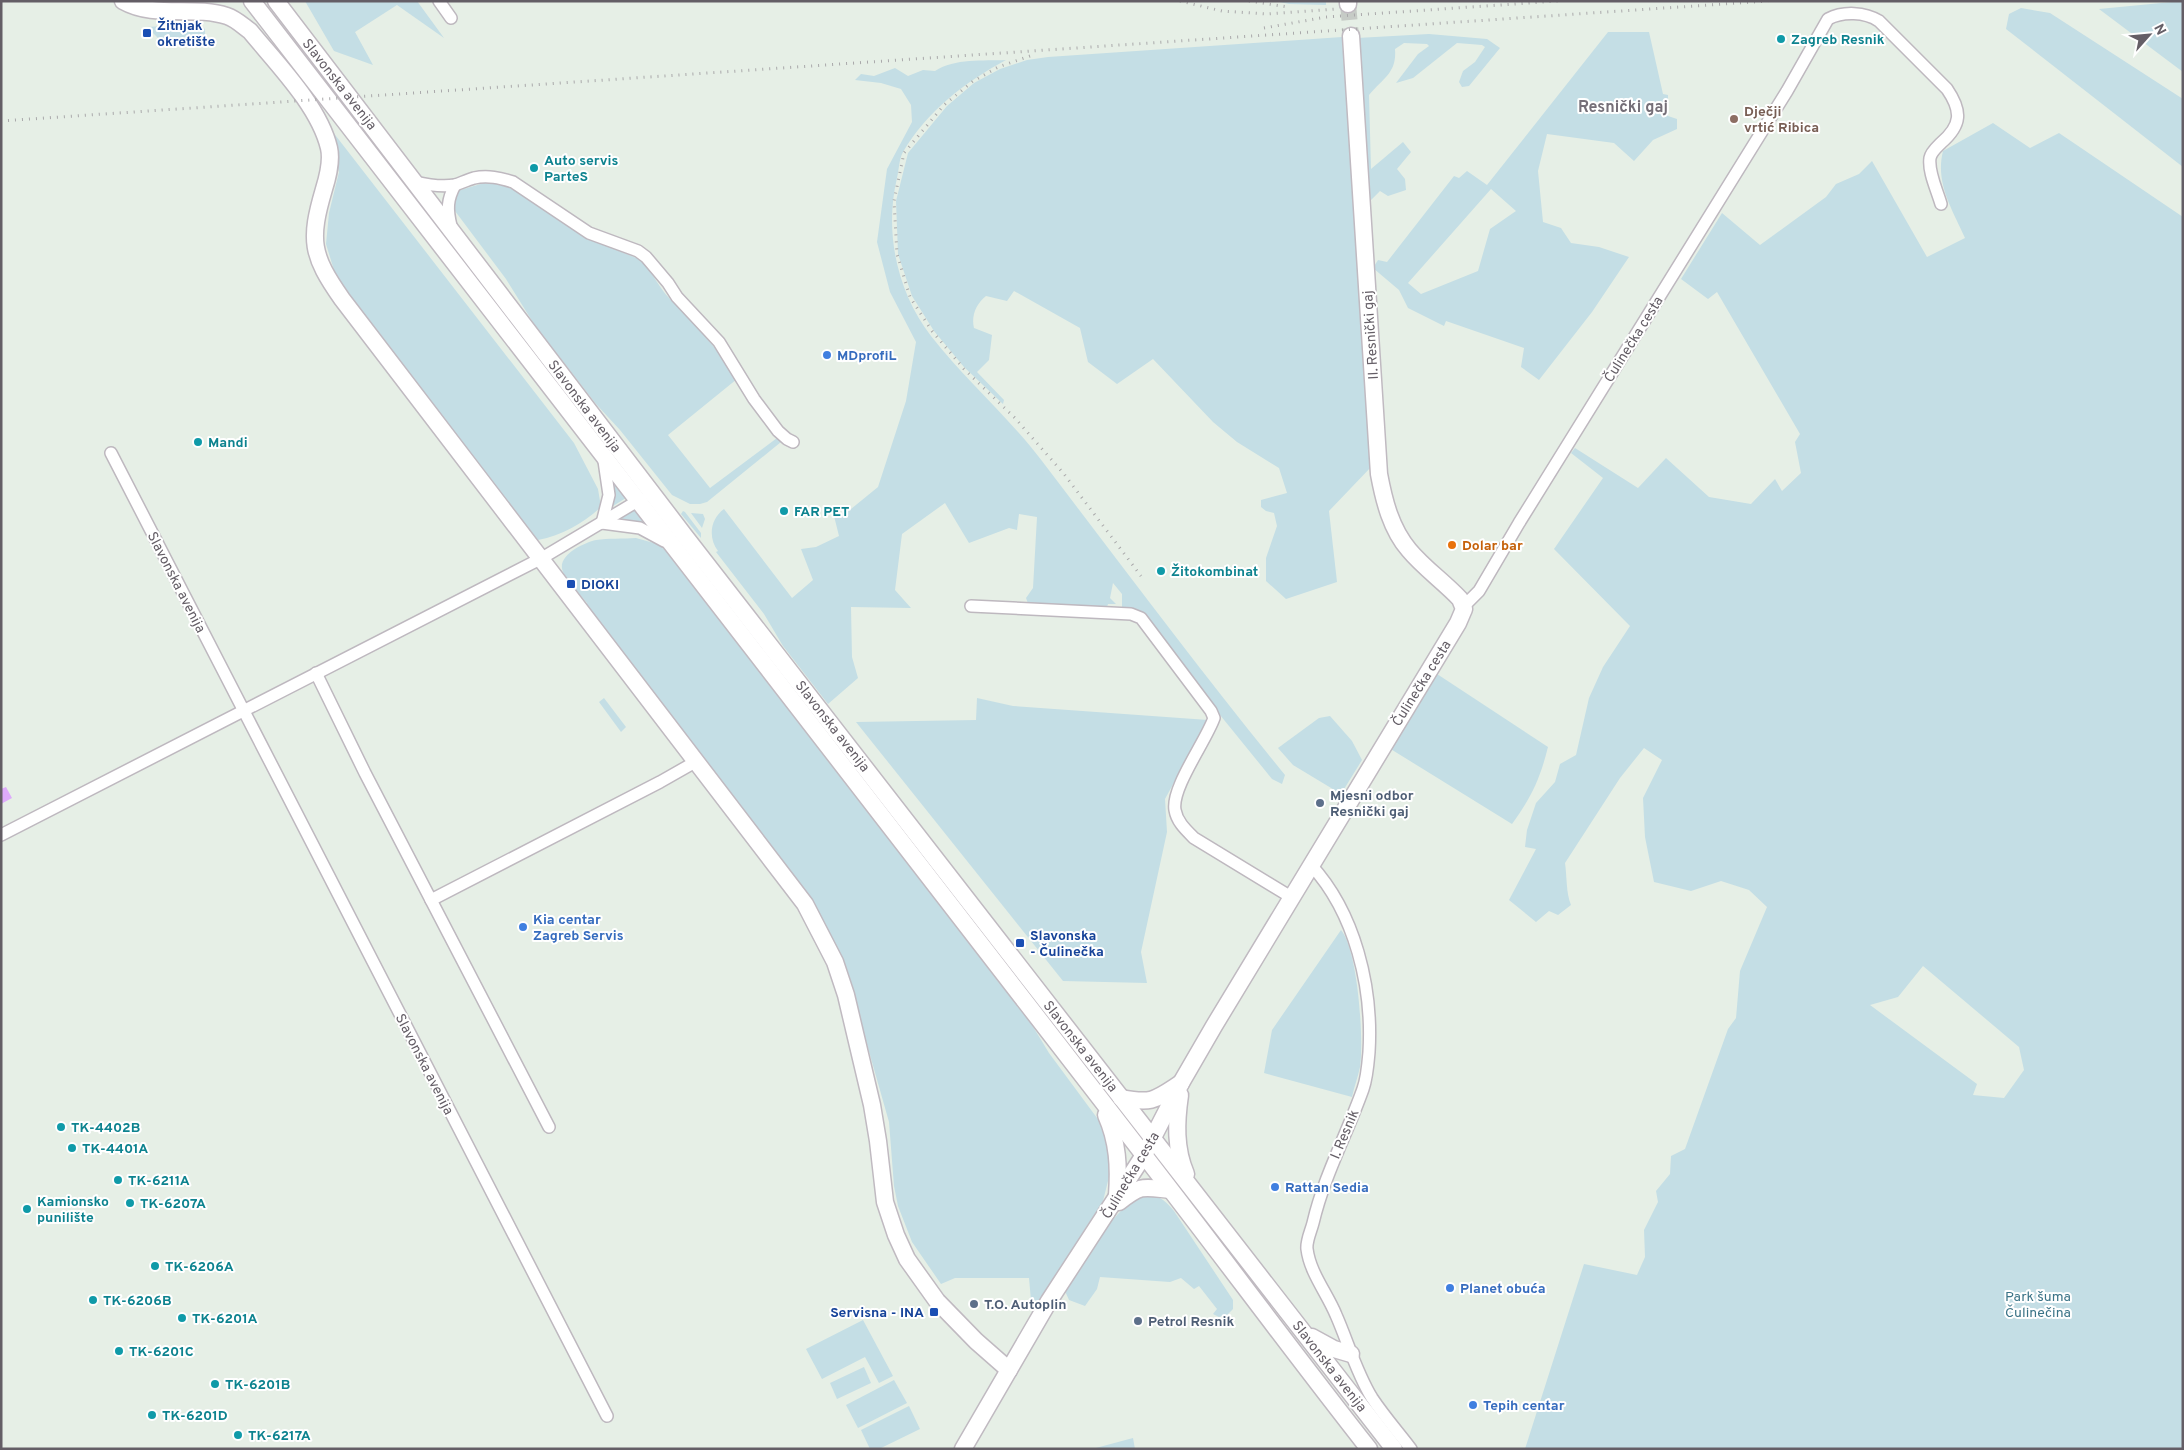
<svg xmlns="http://www.w3.org/2000/svg" width="2184" height="1450" viewBox="0 0 2184 1450" font-family="Overpass,sans-serif">
<style>
.green{fill:#c4dee5;fill-rule:evenodd}
.water{fill:#deabfb}
.lines{fill:none;stroke-linecap:round;stroke-linejoin:round}
.secondary-tunnel{stroke:#c6cbc6;stroke-width:16;stroke-dasharray:16 8;stroke-linecap:butt}
.street-casing{stroke:#beb8bf;stroke-width:14}
.secondary-casing{stroke:#c0bac1;stroke-width:19}
.street{stroke:#fff;stroke-width:11}
.secondary{stroke:#fff;stroke-width:16}
.rail{stroke:#a9a8aa;stroke-width:3;stroke-dasharray:1 6;stroke-linecap:butt}
.transit-dot{fill:#1a4fb4;stroke:#fff;stroke-width:2}
.culture-dot{fill:#0f9aa8;stroke:#fff;stroke-width:2}
.education-dot{fill:#8d6e63;stroke:#fff;stroke-width:2}
.shop-dot{fill:#3f7fe0;stroke:#fff;stroke-width:2}
.food-dot{fill:#e8710a;stroke:#fff;stroke-width:2}
.service-dot{fill:#5c6f8a;stroke:#fff;stroke-width:2}
.labels{text-anchor:middle;stroke-width:4;stroke-linejoin:round;paint-order:stroke}
.transit-label{font-size:14px;font-weight:bold;fill:#164399;stroke:#fff;text-anchor:start}
.culture-label{font-size:14px;font-weight:bold;fill:#0d838f;stroke:#fff;text-anchor:start}
.street-label{font-size:14px;fill:#645e66;stroke:#fff}
.education-label{font-size:14px;font-weight:bold;fill:#785e54;stroke:#fff;text-anchor:start}
.shop-label{font-size:14px;font-weight:bold;fill:#366cbe;stroke:#fff;text-anchor:start}
.food-label{font-size:14px;font-weight:bold;fill:#c56008;stroke:#fff;text-anchor:start}
.service-label{font-size:14px;font-weight:bold;fill:#4e5e75;stroke:#fff;text-anchor:start}
.park-label{font-size:14px;fill:#3b7487;stroke:#fff}
.quarter-label{font-size:16px;font-weight:bold;fill:#756f78;stroke:#fff}
</style>
<rect width="100%" height="100%" fill="#e6efe6"/>
<g class="green">
<path d="M305,1H417L444,38L397,5L355,32L373,65L334,51Z"/>
<path d="M1275,1H1326V5L1289,4Z"/>
<path d="M2183,1V72L2099,9L2182,1Z"/>
<path d="M2021,8L2050,13L2183,99V167L2006,29L2009,14Z"/>
<path d="M198,24L205,29V38L198,43H163L147,27Z"/>
<path d="M1608,32H1649L1663,94L1668,95V116L1677,119V129L1653,140L1634,161L1614,143L1547,134L1538,171L1543,222L1561,228L1571,243L1599,247L1629,257L1592,312L1539,380L1521,367L1524,348L1446,321L1444,326L1408,308L1399,290L1373,268L1378,260L1387,262L1454,176L1459,178L1467,171L1487,185ZM1491,189L1516,211L1490,229L1478,271L1421,294L1408,283Z"/>
<path d="M1429,34L1487,39L1500,48L1469,86L1462,87L1459,82L1463,71L1475,62L1485,47L1482,45L1457,43L1413,78L1396,83L1418,54L1429,46L1427,44L1404,43L1395,49C1397,73 1383,78 1369,95L1371,169L1403,142L1411,152L1397,169L1405,179L1406,190L1388,196L1380,191L1371,200L1367,191L1357,38Z"/>
<path d="M1342,37L1372,466L1329,511L1337,582L1286,599L1266,581V558L1277,526L1274,513L1266,511L1261,507V500L1287,493L1279,468L1237,442L1213,422L1153,359L1117,384L1088,362L1080,328L1014,291L1007,301L986,296C976,304 971,316 974,328L992,335L989,360L977,372L1004,400L1003,404L964,367L934,331L912,296L898,254L896,201L908,153L947,106L974,83L1000,69L1027,60L1048,57Z"/>
<path d="M1006,60C965,82 927,111 903,152C899,159 899,170 897,178C884,232 897,292 931,336C965,380 1008,416 1042,461C1122,566 1201,672 1285,775L1282,784L1272,779L1216,710L1145,617L1122,608V594L1113,583L1110,598L1116,604H1108L1107,607L1029,606L1026,598L1033,588L1037,517L1019,514L1017,530L1009,528L969,543L945,503L902,534L895,590L911,608L851,607L852,657L858,678L828,704L783,646L764,614L716,552L718,551C708,538 710,519 724,509L792,598L813,580L801,549L816,547L839,536L834,516L851,509L878,487L906,401L916,342L890,292L877,242L887,169L912,122L911,105L901,89L881,83L855,80L861,74L874,76L895,68L908,76L923,70L935,71C955,58 983,61 1006,60Z"/>
<path d="M1993,123L2030,148L2059,133L2183,217V1449H1525L1584,1264L1637,1275L1645,1257L1644,1230L1658,1202L1656,1191L1670,1174L1671,1156L1685,1149L1728,1029L1736,1018L1740,971L1767,907L1749,890L1721,881L1691,891L1654,882L1645,837L1643,798L1662,760L1644,748L1620,778L1565,863C1567,877 1566,893 1571,905L1558,915L1549,911L1536,922L1509,900L1536,849L1525,847L1527,830L1536,803L1555,782L1560,764L1576,755L1589,698L1603,667L1630,626L1554,549L1603,478L1571,453L1575,448L1638,488L1666,458L1709,497L1751,504L1775,479L1782,491L1801,473L1795,442L1800,434L1717,292L1708,299L1681,279L1722,213L1760,245L1826,197L1836,184L1859,174L1872,161L1927,257L1965,238C1952,209 1935,183 1943,151ZM1923,966L2019,1047L2024,1070L2004,1098L1973,1095L1977,1084L1870,1005L1898,997Z"/>
<path d="M329,127L574,443L598,489L601,507C582,524 563,535 538,540L341,293L326,244L329,213L339,172Z"/>
<path d="M484,183L496,184L510,188L535,202L583,237L639,259C652,270 658,287 670,299C695,324 718,349 737,379L668,435L710,488L777,438L781,442L707,502L700,504H690L672,495L620,430L596,404L534,324L506,279L455,211L453,202L457,191Z"/>
<path d="M613,483L626,498L613,506L611,505Z"/>
<path d="M637,509L645,524L622,519V517Z"/>
<path d="M683,511L685,512L701,533V538L681,514Z"/>
<path d="M691,513L703,514L705,519L702,528Z"/>
<path d="M636,538L661,545L1032,1025L1049,1053L1100,1122L1113,1161L1103,1201L1032,1312L1029,1278H955L941,1284L912,1242L898,1206L894,1186L889,1122L846,970L834,941L811,899L587,607V603C582,597 564,576 563,572C556,556 583,543 596,540C608,538 623,539 636,538Z"/>
<path d="M1434,672L1548,747C1540,779 1531,798 1512,824L1389,748Z"/>
<path d="M604,698L626,727L621,732L599,702Z"/>
<path d="M977,698L1013,706L1208,720L1165,799L1167,832L1141,952L1147,983L1063,981L856,722L976,720Z"/>
<path d="M1330,716L1352,741L1362,760L1341,794L1293,765L1278,748L1319,718Z"/>
<path d="M1341,930C1358,950 1364,1040 1360,1067C1358,1077 1354,1087 1352,1097L1264,1073L1272,1030Z"/>
<path d="M1142,1194C1157,1194 1164,1199 1174,1211L1233,1300V1309L1227,1315L1219,1317L1213,1314L1217,1309L1199,1286L1194,1289L1181,1278L1170,1282L1100,1277L1097,1289L1085,1306L1069,1300L1065,1291C1087,1257 1107,1216 1142,1194Z"/>
<path d="M863,1320L893,1376L879,1383L865,1357L822,1379L806,1349Z"/>
<path d="M864,1367L871,1383L837,1399L830,1383Z"/>
<path d="M894,1380L907,1403L858,1428L846,1405Z"/>
<path d="M909,1406L920,1429L879,1449H870L861,1430Z"/>
<path d="M1133,1438L1135,1449H1092Z"/>
</g>
<path class="water" d="M6,787L12,798L1,804V789Z"/>
<g class="lines">
<path class="secondary-tunnel" d="M1348,4L1351,36"/>
<g class="street-casing">
<g id="street">
<path d="M439,1L451,18"/>
<path d="M415,182C428,185 442,187 455,185C461,183 467,180 474,178C488,175 500,178 513,182L589,233L638,251L646,257L668,283L677,297L719,342L754,399L778,431L787,439L793,442"/>
<path d="M451,226C447,209 447,200 455,185"/>
<path d="M111,453L607,1416"/>
<path d="M602,523L640,528L664,541"/>
<path d="M602,523L609,495L604,461"/>
<path d="M971,606L1131,614L1141,618L1211,711L1214,718C1206,741 1171,788 1175,810C1177,822 1186,830 1194,838L1291,897"/>
<path d="M1464,606L1479,591L1519,523L1787,91L1828,19C1843,11 1865,12 1879,21L1947,89C1962,111 1962,125 1941,143C1937,147 1931,152 1930,158C1928,172 1937,190 1941,204"/>
<path d="M316,673L365,773L549,1127"/>
<path d="M1,835L542,558L641,499"/>
<path d="M1311,865C1355,913 1373,987 1369,1052C1368,1064 1367,1078 1363,1089C1347,1134 1324,1176 1313,1223C1311,1231 1306,1241 1307,1249C1310,1273 1327,1293 1336,1315C1348,1342 1356,1372 1372,1398C1384,1416 1398,1432 1411,1449"/>
<path d="M431,900L660,782L697,761"/>
</g>
</g>
<g class="secondary-casing">
<g id="secondary">
<path d="M123,1C155,19 193,5 227,16C236,19 243,26 250,31C277,64 319,106 329,148C332,161 328,176 324,189C309,240 311,255 342,299L805,904L835,962L846,995L872,1105L878,1141L885,1202L896,1235L907,1259L937,1301L976,1341L1009,1370"/>
<path d="M252,1C546,385 842,768 1140,1150C1217,1249 1291,1350 1369,1449"/>
<path d="M276,1L684,535L1394,1449"/>
<path d="M1348,1V4"/>
<path d="M1180,1095C1176,1122 1175,1149 1186,1174"/>
<path d="M1121,1098C1153,1104 1155,1100 1181,1083"/>
<path d="M1106,1115C1118,1142 1119,1167 1117,1196"/>
<path d="M1119,1202C1142,1184 1143,1187 1170,1190"/>
<path d="M1312,1337L1334,1349L1351,1354"/>
<path d="M963,1449L1049,1301L1144,1155L1181,1083L1214,1026L1458,623L1464,609L1460,599C1444,582 1424,568 1409,550C1391,529 1384,501 1379,474L1351,36"/>
</g>
</g>
<use href="#street" class="street"/>
<use href="#secondary" class="secondary"/>
<g class="rail">
<path d="M1180,1L1222,11L1267,14L1337,9"/>
<path d="M1249,1L1288,7"/>
<path d="M1264,28L1326,17L1558,1"/>
<path d="M1030,56L998,67L972,82L944,105L904,153L894,201L897,254L910,297L932,331L964,369L1015,418L1064,474L1141,576"/>
<path d="M1,121L1768,1"/>
</g>
</g>
<g class="transit-dot">
<rect x="142" y="28" width="10" height="10" rx="2.5"/>
<rect x="566" y="579" width="10" height="10" rx="2.5"/>
<rect x="1015" y="938" width="10" height="10" rx="2.5"/>
<rect x="929" y="1307" width="10" height="10" rx="2.5"/>
</g>
<g class="culture-dot">
<circle cx="1781" cy="39" r="5"/>
<circle cx="534" cy="168" r="5"/>
<circle cx="198" cy="442" r="5"/>
<circle cx="784" cy="511" r="5"/>
<circle cx="1161" cy="571" r="5"/>
<circle cx="61" cy="1127" r="5"/>
<circle cx="72" cy="1148" r="5"/>
<circle cx="118" cy="1180" r="5"/>
<circle cx="130" cy="1203" r="5"/>
<circle cx="27" cy="1209" r="5"/>
<circle cx="155" cy="1266" r="5"/>
<circle cx="93" cy="1300" r="5"/>
<circle cx="182" cy="1318" r="5"/>
<circle cx="119" cy="1351" r="5"/>
<circle cx="215" cy="1384" r="5"/>
<circle cx="152" cy="1415" r="5"/>
<circle cx="238" cy="1435" r="5"/>
</g>
<circle class="education-dot" cx="1734" cy="119" r="5"/>
<g class="shop-dot">
<circle cx="827" cy="355" r="5"/>
<circle cx="523" cy="927" r="5"/>
<circle cx="1275" cy="1187" r="5"/>
<circle cx="1450" cy="1288" r="5"/>
<circle cx="1473" cy="1405" r="5"/>
</g>
<circle class="food-dot" cx="1452" cy="545" r="5"/>
<g class="service-dot">
<circle cx="1320" cy="803" r="5"/>
<circle cx="974" cy="1304" r="5"/>
<circle cx="1138" cy="1321" r="5"/>
</g>
<g class="labels">
<g class="transit-label">
<text x="157" y="30">Žitnjak<tspan x="157" dy="16">okretište</tspan></text>
<text x="581" y="589">DIOKI</text>
<text x="1030" y="940">Slavonska<tspan x="1030" dy="16">- Čulinečka</tspan></text>
<text x="924" y="1317" text-anchor="end">Servisna - INA</text>
</g>
<g class="culture-label">
<text x="1791" y="44">Zagreb Resnik</text>
<text x="544" y="165">Auto servis<tspan x="544" dy="16">ParteS</tspan></text>
<text x="208" y="447">Mandi</text>
<text x="794" y="516">FAR PET</text>
<text x="1171" y="576">Žitokombinat</text>
<text x="71" y="1132">TK-4402B</text>
<text x="82" y="1153">TK-4401A</text>
<text x="128" y="1185">TK-6211A</text>
<text x="37" y="1206">Kamionsko<tspan x="37" dy="16">punilište</tspan></text>
<text x="140" y="1208">TK-6207A</text>
<text x="165" y="1271">TK-6206A</text>
<text x="103" y="1305">TK-6206B</text>
<text x="192" y="1323">TK-6201A</text>
<text x="129" y="1356">TK-6201C</text>
<text x="225" y="1389">TK-6201B</text>
<text x="162" y="1420">TK-6201D</text>
<text x="248" y="1440">TK-6217A</text>
</g>
<g class="street-label">
<text transform="translate(340 84) rotate(52)" y="5">Slavonska avenija</text>
<text transform="translate(1370 335) rotate(-94)" y="5">II. Resnički gaj</text>
<text transform="translate(1633 339) rotate(-58)" y="5">Čulinečka cesta</text>
<text transform="translate(585 406) rotate(53)" y="5">Slavonska avenija</text>
<text transform="translate(177 582) rotate(63)" y="5">Slavonska avenija</text>
<text transform="translate(1421 683) rotate(-58)" y="5">Čulinečka cesta</text>
<text transform="translate(833 726) rotate(52)" y="5">Slavonska avenija</text>
<text transform="translate(1081 1046) rotate(52)" y="5">Slavonska avenija</text>
<text transform="translate(425 1064) rotate(63)" y="5">Slavonska avenija</text>
<text transform="translate(1344 1134) rotate(-67)" y="5">I. Resnik</text>
<text transform="translate(1130 1175) rotate(-59)" y="5">Čulinečka cesta</text>
<text transform="translate(1330 1366) rotate(52)" y="5">Slavonska avenija</text>
</g>
<g class="education-label">
<text x="1744" y="116">Dječji<tspan x="1744" dy="16">vrtić Ribica</tspan></text>
</g>
<g class="shop-label">
<text x="837" y="360">MDprofiL</text>
<text x="533" y="924">Kia centar<tspan x="533" dy="16">Zagreb Servis</tspan></text>
<text x="1285" y="1192">Rattan Sedia</text>
<text x="1460" y="1293">Planet obuća</text>
<text x="1483" y="1410">Tepih centar</text>
</g>
<g class="food-label">
<text x="1462" y="550">Dolar bar</text>
</g>
<g class="service-label">
<text x="1330" y="800">Mjesni odbor<tspan x="1330" dy="16">Resnički gaj</tspan></text>
<text x="984" y="1309">T.O. Autoplin</text>
<text x="1148" y="1326">Petrol Resnik</text>
</g>
<g class="park-label">
<text x="2038" y="1301">Park šuma<tspan x="2038" dy="16">Čulinečina</tspan></text>
</g>
<g class="quarter-label">
<text x="1623" y="112">Resnički gaj</text>
</g>
</g>
<rect width="2184" height="1450" fill="none" stroke="#645e66" stroke-width="5"/>
<g transform="translate(2149 35) rotate(63)" stroke="#ffffff" stroke-width="4" paint-order="stroke">
<path d="M0-4L9 19L0 12L-9 19Z" fill="#645e66"/>
<text y="-8" font-size="14" font-weight="bold" text-anchor="middle" fill="#645e66">N</text>
</g>
</svg>
